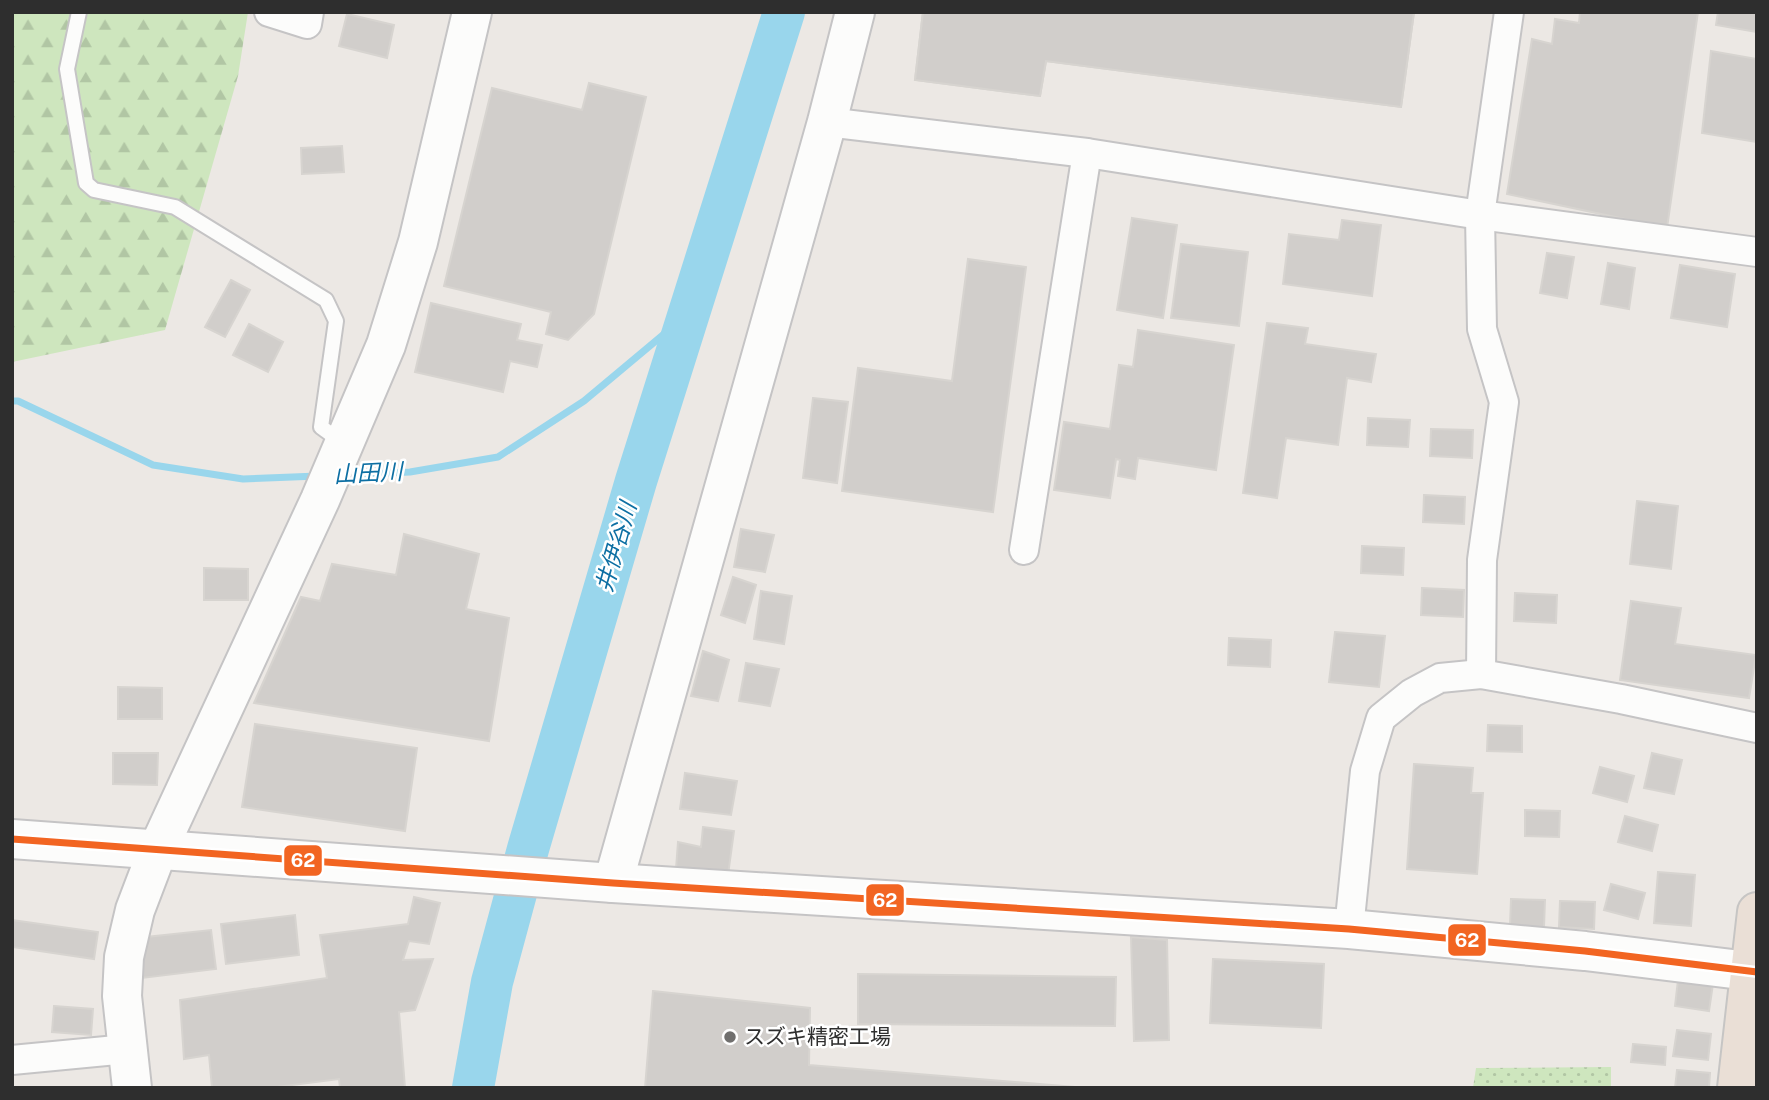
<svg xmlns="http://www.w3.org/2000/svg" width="1769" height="1100" viewBox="0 0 1769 1100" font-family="'Public Sans','Noto Sans JP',sans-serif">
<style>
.grass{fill:url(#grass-dots)}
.forest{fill:url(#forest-firs)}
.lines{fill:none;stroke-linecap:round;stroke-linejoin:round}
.stream{stroke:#99d6ec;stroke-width:7}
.river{stroke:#99d6ec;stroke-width:42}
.building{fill:#d1cecb;stroke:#d7d4d0;stroke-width:2}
.lane-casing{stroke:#c5c4c5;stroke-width:18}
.street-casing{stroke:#c5c4c5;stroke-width:32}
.secondary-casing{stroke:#c5c4c5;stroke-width:42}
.highway-casing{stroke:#c6c5c4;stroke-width:42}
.lane{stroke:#fcfcfb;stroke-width:14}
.street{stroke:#fcfcfb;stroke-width:28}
.secondary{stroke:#fcfcfb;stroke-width:38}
.highway{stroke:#eadfd6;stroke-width:38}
.bus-1-casing{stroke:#fff;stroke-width:12}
.bus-1{stroke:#f26522;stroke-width:7}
.poi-dot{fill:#706f6e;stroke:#fff;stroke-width:2.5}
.labels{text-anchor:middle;stroke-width:5;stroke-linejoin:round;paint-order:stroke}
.poi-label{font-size:21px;fill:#2e2e2e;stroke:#fff;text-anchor:start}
.water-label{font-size:23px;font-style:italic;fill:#0d6fa3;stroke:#fff}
.line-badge{stroke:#fff;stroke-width:2.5}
.badge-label{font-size:19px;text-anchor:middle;font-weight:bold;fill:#fff}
</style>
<defs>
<pattern id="grass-dots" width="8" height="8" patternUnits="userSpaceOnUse" patternTransform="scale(1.75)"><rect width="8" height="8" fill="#cee6be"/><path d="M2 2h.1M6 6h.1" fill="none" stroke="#b1c6a4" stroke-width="1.8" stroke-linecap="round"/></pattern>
<pattern id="forest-firs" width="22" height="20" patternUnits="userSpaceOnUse" patternTransform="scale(1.75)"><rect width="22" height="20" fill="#cee6be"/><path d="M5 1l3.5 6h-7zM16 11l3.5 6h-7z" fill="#b1c6a4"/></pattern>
</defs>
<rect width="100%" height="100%" fill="#ece8e4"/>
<path class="grass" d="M1611,1067V1088H1473L1476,1068Z"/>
<path class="forest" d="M12,12H248L238,76L165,330L12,362Z"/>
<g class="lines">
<g class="stream">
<path d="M12,401H18L153,465L243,479L318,476"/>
<path d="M344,475L410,472L498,457L584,401L688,314"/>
</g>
<path class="river" d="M473,1088L492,982L528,849L636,481L784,12"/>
</g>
<g class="building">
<path d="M923,12H1032L1029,37L1064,44L1068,12H1414L1401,107L1046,61L1040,96L915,80Z"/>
<path d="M923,12H1414L1401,107L1046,61L1040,96L915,80Z"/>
<path d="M1580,12H1698L1667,228L1507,194L1532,39L1552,44L1555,19L1579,23Z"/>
<path d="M1718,12H1757V32L1716,25Z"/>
<path d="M347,14L394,25L387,58L339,46Z"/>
<path d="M1711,51L1757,59V142L1702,133Z"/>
<path d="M589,83L646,97L594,314L568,340L546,334L551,312L444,286L492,88L582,110Z"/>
<path d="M342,146L344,172L302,174L301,148Z"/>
<path d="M1132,218L1177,225L1163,318L1117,310Z"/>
<path d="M1342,220L1381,225L1372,296L1283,284L1289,234L1339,240Z"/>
<path d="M1181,244L1248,252L1239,326L1171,318Z"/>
<path d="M1547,253L1574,257L1567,298L1540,293Z"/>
<path d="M968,259L1026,267L993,512L842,491L858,368L952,381Z"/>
<path d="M1608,263L1635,268L1629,309L1601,304Z"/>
<path d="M1680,265L1735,274L1727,327L1671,318Z"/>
<path d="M231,280L250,290L225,337L205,327Z"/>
<path d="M431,303L521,324L517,340L542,345L537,367L510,361L503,392L415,372Z"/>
<path d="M1267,323L1308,328L1305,344L1376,354L1371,382L1347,378L1338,445L1286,438L1277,498L1243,493Z"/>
<path d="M249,324L283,342L268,372L233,355Z"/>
<path d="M1138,330L1234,345L1216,470L1138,458L1135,479L1118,476L1120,460L1116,459L1110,498L1054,490L1064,422L1110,429L1119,365L1133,367Z"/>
<path d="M813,398L848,402L837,483L803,478Z"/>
<path d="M1368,418L1410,420L1408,447L1367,445Z"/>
<path d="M1431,429L1473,430L1472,458L1430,456Z"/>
<path d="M1424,495L1465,497L1464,524L1423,522Z"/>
<path d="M1637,501L1678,506L1671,569L1630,564Z"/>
<path d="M741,529L774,535L765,572L734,567Z"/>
<path d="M404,534L479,554L466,609L509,618L489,741L254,703L301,597L320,601L332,564L396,575Z"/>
<path d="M1362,546L1404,548L1403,575L1361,573Z"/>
<path d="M204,568L248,569V600H204Z"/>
<path d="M733,577L756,585L745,623L721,615Z"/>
<path d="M1422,588L1464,590L1463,617L1421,615Z"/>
<path d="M761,591L792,596L784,644L754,639Z"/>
<path d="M1515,593L1557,595L1556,623L1514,621Z"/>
<path d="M1631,601L1681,608L1675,644L1756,655L1749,698L1620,680Z"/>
<path d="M1335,632L1385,636L1379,687L1329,682Z"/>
<path d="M1229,638L1271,640L1270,667L1228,665Z"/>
<path d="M703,651L729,660L718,701L691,696Z"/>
<path d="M746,663L779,669L770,706L739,701Z"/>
<path d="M118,687L162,688V719H118Z"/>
<path d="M255,724L417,748L405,831L242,807Z"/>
<path d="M1488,725L1522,726V752L1487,751Z"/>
<path d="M113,753H158L157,785L113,784Z"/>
<path d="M1652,753L1682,760L1674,794L1644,788Z"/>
<path d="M1414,764L1473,768L1471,793H1483L1477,874L1407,869Z"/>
<path d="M1600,767L1634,776L1627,802L1593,793Z"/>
<path d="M685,773L737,781L731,815L680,809Z"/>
<path d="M1525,810L1560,811L1559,837L1525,836Z"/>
<path d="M1625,816L1658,825L1652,851L1618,842Z"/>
<path d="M703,827L734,831L728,875L676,869L678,842L701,847Z"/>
<path d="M1658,872L1695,875L1691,926L1654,923Z"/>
<path d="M1611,884L1645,893L1638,919L1604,910Z"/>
<path d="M414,897L440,903L429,944L409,941L403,960L433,959L415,1010L399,1012L405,1088H340L339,1079L269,1088H212L209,1055L184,1059L180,1000L327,978L320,935L408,924Z"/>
<path d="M1511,899L1545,900L1544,927L1510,926Z"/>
<path d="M1560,901L1595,902L1594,929L1559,927Z"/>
<path d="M295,915L299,955L226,964L221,924Z"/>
<path d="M12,920L98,932L94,959L12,947Z"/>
<path d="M211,930L216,969L142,978L137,938Z"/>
<path d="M1131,937L1167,940L1169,1040L1134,1041Z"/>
<path d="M1213,959L1324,964L1321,1028L1210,1023Z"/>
<path d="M858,974L1116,977L1115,1026L858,1024Z"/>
<path d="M1678,980L1713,984L1709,1011L1675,1006Z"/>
<path d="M653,991L810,1008L809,1065L1087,1088H645Z"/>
<path d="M54,1006L93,1009L91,1035L52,1032Z"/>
<path d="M1677,1030L1711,1034L1708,1060L1673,1056Z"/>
<path d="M1633,1044L1666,1047L1665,1065L1631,1062Z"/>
<path d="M1677,1070L1710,1073L1709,1088H1675Z"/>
</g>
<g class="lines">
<g class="lane-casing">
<path id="lane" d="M79,12L67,69L86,183L94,190L175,207L326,300L336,321L321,427L343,443"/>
</g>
<g class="street-casing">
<g id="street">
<path d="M269,12L307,24L309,12"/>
<path d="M827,122L1087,153L1480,215L1757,252"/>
<path d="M1024,550L1087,153"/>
<path d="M1481,674L1621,699L1757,728"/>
<path d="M1349,929L1365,771L1381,718L1412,693L1440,678L1481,674L1482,560L1504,402L1482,329L1480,215L1509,12"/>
<path d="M12,1060L127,1049"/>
</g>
</g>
<g class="secondary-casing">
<g id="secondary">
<path d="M12,839L613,883L1349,929L1585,951L1757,972"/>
<path d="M613,883L827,122L855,12"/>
<path d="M132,1088L122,996L124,957L135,910L159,847L320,500L386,345L418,242L472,12"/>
</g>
</g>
<g class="highway-casing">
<path id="highway" d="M1737,1088L1757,912"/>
</g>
<use href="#lane" class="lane"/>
<use href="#street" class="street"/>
<use href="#secondary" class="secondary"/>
<use href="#highway" class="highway"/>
<g class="bus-1-casing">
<path id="bus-1" d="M12,839L613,883L1349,929L1585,951L1757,972"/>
</g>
<use href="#bus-1" class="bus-1"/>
</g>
<circle class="poi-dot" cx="730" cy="1037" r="7"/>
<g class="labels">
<g class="poi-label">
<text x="744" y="1044">スズキ精密工場</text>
</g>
<g class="water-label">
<text transform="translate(368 473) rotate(-3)" y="8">山田川</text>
<text transform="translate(616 547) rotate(-74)" y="8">井伊谷川</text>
</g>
</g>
<g class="line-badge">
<rect x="283" y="844" width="40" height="33" rx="7" fill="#f26522"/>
<rect x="865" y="883" width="40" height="34" rx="7" fill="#f26522"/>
<rect x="1447" y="923" width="40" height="34" rx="7" fill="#f26522"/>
</g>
<g class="badge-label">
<text x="303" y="867">62</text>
<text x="885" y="907">62</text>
<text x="1467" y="947">62</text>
</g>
<rect width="1769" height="1100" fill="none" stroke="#2e2e2e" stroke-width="28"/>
</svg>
